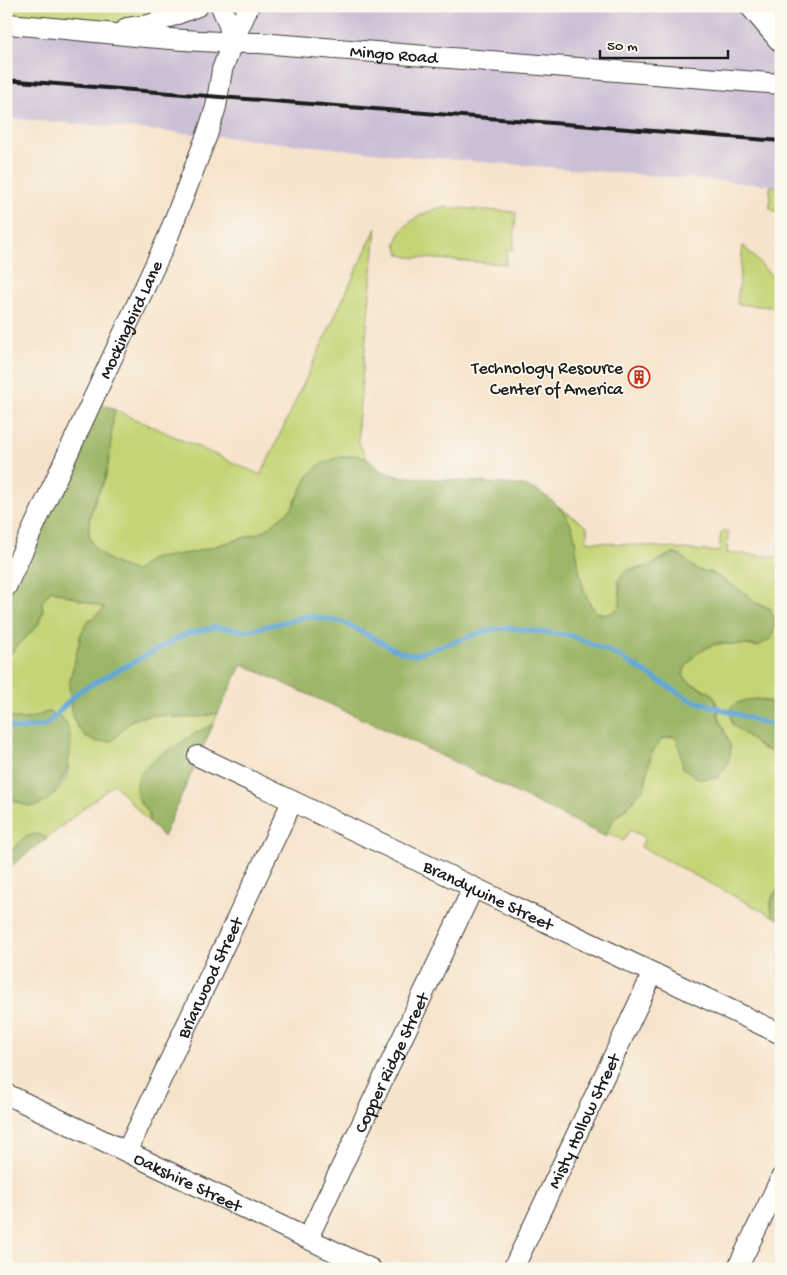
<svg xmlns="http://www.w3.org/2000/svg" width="787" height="1275" viewBox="0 0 787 1275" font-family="'Gochi Hand',sans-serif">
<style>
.industrial{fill:#cbbfd5}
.green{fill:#c5d476;stroke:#707849}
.forest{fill:#9cb667;stroke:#5c6942}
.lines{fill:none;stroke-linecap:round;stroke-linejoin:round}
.stream{stroke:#62a7d8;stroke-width:5}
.minor-casing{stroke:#3d3a36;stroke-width:22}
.major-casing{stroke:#3d3a36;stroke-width:27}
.minor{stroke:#fff;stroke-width:20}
.major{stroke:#fff;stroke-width:25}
.rail{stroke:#1c1c1c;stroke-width:4}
.labels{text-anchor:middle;stroke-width:4;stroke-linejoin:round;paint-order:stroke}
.street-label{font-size:18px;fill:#1c1c1c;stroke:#fbf7ec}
.poi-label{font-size:18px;fill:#1c1c1c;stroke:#fbf7ec;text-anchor:end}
</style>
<rect width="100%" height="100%" fill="#fbf7ec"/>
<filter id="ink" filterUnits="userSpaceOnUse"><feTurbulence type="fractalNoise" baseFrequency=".02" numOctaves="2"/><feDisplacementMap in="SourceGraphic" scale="10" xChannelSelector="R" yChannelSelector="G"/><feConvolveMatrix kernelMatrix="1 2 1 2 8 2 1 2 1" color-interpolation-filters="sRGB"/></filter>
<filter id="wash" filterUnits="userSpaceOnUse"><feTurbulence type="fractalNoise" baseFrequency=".0096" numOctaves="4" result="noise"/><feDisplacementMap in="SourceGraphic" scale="20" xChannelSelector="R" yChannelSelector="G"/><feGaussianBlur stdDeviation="1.12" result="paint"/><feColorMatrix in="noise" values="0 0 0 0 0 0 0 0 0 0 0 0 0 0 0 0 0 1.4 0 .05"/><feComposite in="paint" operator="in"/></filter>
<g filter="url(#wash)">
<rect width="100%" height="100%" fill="#f6e3cb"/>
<path class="industrial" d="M198,6H781V186L409,156L207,135L6,118V24Z"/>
<g class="green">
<path d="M6,6H198L149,25L6,21Z"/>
<path d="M770,186H781V213L770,209Z"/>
<path d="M442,207L516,212L513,250L507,249L506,264L408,257L399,254L396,244C401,222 423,213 442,207Z"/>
<path d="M376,228L358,425L359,443L367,459L355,455L337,458L319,465L308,476L292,508L263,532L195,552L151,559L135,572C92,555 78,542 97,496C100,489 105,482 106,475C111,453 110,431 115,410L261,475Z"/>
<path d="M743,245L781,286V308L737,304Z"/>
<path d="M558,506L587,527V541L719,552L721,533L724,530L728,533L727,553L781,557V705C759,697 749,697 730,709L732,724L762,748L781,755V887C770,896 770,902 772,916L641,847L645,837L630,830L624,841L608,833L606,837L604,836L614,819L633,802L646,781L651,754L662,739L673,736L678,741L679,749L721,722C718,715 719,705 715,699C708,686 692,688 683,676C691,634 729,646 758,646L764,605L755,603L749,596L711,572L697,570L681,556L667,555L650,566L629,569L618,579L621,601L619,608L609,614L596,612C571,581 581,536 558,506Z"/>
<path d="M51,590L105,608L87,622L81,634L69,685L112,741C118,735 124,725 131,721C149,710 166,718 184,718C196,718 207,716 218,713L213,725C172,742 162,767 139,802L149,813V822L114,784L47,838C23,830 23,842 7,855L6,798L24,805C33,802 46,800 53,795C78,777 66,742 62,718L48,712C33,717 21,724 6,715V658L38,625L43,611L42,602Z"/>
</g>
<g class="forest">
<path d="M94,400L115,410C110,431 112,453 106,474C105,482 100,488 97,495C78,541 92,555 135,572L151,559L195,552L263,532L292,508L308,476L319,465L337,458L355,455L367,459L380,470L396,476L519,485C542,489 565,507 573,530C578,545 579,622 609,614C612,613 616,609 619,608C623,595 616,584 623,572L650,566L673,553L681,556L697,570L710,572L749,596L755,603L770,608L776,622L771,639L758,646L716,643L696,654L685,668L683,676C691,687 704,687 714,696C717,703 716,709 718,716C729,743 740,751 717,778L699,779L683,768L678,741L673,736L662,739L651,754L644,789L614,819L604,836L430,750L242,664L218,713L199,717L181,718L167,714L142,717L130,721L112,741L98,742L85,736L76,725L71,709L69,685L81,634L87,622L105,608L51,590L42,602L43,611L38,625L6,658V587Z"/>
<path d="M757,699L781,705V755L762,748L732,724L730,709C737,700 747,700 757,699Z"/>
<path d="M48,712C52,713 59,715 62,718C82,738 65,801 35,806C24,808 16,799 6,798V715C21,724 33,717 48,712Z"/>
<path d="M213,725L163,837L149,822V813C119,780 147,763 176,746C188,738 199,730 213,725Z"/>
<path d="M37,834L47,838L6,870V855L15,849L24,837Z"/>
<path d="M781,887V920L772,916C770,902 770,896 781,887Z"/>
</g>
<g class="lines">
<path class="stream" d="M6,725L17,729L42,726L49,722L79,691L186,634L216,627L247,631L308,616L343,622L398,651L414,655L490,630L509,628L573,636L617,655L689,699L781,728"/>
</g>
</g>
<g filter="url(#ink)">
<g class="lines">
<g class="minor-casing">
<g id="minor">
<path id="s1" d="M6,24C91,30 175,43 260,43L781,84"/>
<path d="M127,28L149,25L198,6"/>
<path d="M232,43L249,6"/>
<path id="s2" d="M6,587L168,237L207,135L216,107L222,70L232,43L229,25L221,6"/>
<path id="s3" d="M198,756L781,1034"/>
<path id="s4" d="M6,1094L371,1269"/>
<path id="s5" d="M127,1151L292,802"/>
<path id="s6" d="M308,1238L473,888"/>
<path id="s7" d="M513,1269L653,973"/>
<path d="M737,1269L781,1178"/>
</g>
</g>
<g class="major-casing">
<path id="major" d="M753,6L781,39"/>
</g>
<use href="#minor" class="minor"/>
<use href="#major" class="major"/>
<path class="rail" d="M6,80L781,141"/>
</g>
</g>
<defs>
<g id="building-ring" transform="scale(1.125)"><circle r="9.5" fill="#fbf7ec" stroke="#c8321e" stroke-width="1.5"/><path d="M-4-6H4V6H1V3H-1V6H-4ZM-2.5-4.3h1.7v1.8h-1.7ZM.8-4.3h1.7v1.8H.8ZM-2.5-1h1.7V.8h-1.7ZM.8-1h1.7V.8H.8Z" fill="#c8321e"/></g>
</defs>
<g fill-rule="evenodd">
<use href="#building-ring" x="639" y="377"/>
</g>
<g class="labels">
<g class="street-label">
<text dy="6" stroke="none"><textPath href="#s1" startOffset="389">Mingo Road</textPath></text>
<text dy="6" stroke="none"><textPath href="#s2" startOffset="295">Mockingbird Lane</textPath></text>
<text dy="6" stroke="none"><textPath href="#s3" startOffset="322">Brandywine Street</textPath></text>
<text dy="6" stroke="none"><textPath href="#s5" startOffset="192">Briarwood Street</textPath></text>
<text dy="6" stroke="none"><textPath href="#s6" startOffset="194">Copper Ridge Street</textPath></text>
<text dy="6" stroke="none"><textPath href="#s7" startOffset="164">Misty Hollow Street</textPath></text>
<text dy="6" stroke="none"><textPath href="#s4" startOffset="202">Oakshire Street</textPath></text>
</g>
<g class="poi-label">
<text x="623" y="373">Technology Resource<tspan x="623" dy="21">Center of America</tspan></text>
</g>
</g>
<rect width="787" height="1275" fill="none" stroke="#fbf7ec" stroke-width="25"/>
<path d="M600 50v8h128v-8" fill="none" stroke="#1c1c1c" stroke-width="2.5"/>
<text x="607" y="50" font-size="15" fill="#1c1c1c" stroke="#fbf7ec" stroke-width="4" paint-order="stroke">50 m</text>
</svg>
